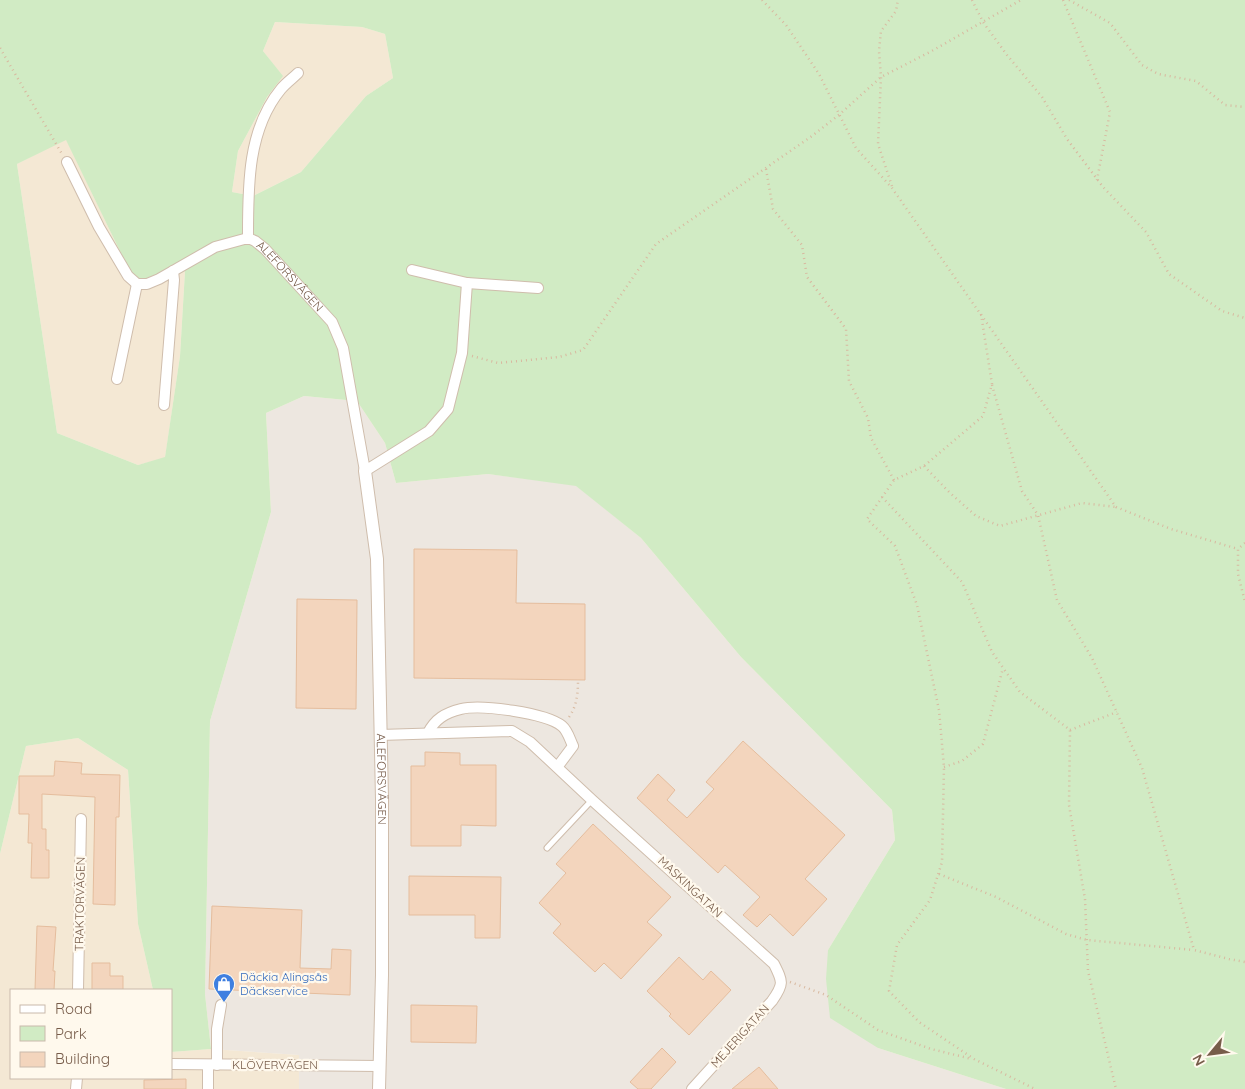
<svg xmlns="http://www.w3.org/2000/svg" width="1245" height="1089" viewBox="0 0 1245 1089" font-family="Quicksand,sans-serif">
<style>
.residential{fill:#f4e8d4}
.industrial{fill:#ede7e0}
.green{fill:#d1ebc4;fill-rule:evenodd}
.building{fill:#f3d5bd;stroke:#e5bd9d}
.lines{fill:none;stroke-linecap:round;stroke-linejoin:round}
.service-casing{stroke:#cfbdac;stroke-width:7}
.minor-casing{stroke:#cfbdac;stroke-width:12}
.tertiary-casing{stroke:#cfbdac;stroke-width:14}
.path{stroke:#d8b9a0;stroke-width:2.5;stroke-dasharray:1 4;stroke-linecap:butt}
.service{stroke:#fff;stroke-width:5}
.minor{stroke:#fff;stroke-width:10}
.tertiary{stroke:#fff;stroke-width:12}
.labels{text-anchor:middle;stroke-width:4.5;stroke-linejoin:round;paint-order:stroke}
.street-label{font-size:12px;fill:#775c4a;stroke:#fff9ed}
.shop-label{font-size:12px;fill:#366cbe;stroke:#fff9ed;text-anchor:start}
</style>
<rect width="100%" height="100%" fill="#fdf5e6"/>
<g class="residential">
<path d="M275,22L362,27L385,34L393,78L366,96L301,172L253,196L232,192L238,151L267,97L282,76L263,51Z"/>
<path d="M66,139L131,274L185,271L180,356L165,458L138,465L57,433L17,164Z"/>
<path d="M78,738L128,770L138,924L153,990H11V1078H171V1052L211,1049L299,1055V1089H0V854L26,746Z"/>
</g>
<path class="industrial" d="M304,396L357,401L385,443L396,483L488,474L576,485L641,538L741,657L892,810L895,840L828,950L878,1048L1006,1089H299V1055L211,1049L205,994L210,721L271,512L266,413Z"/>
<path class="green" d="M0,0H1245V1089H1006L878,1048L830,1018L826,979L828,950L895,840L892,810L741,657L641,538L576,486L488,474L396,483L385,443L357,401L304,396L266,413L271,512L210,721L205,994L211,1049L171,1052V990H153L138,924L128,770L78,738L26,746L0,854ZM275,22L362,27L385,34L393,78L366,96L301,172L253,196L232,192L238,151L267,97L283,76L263,51ZM66,140L131,274L152,288L185,271L180,356L165,457L138,465L57,433L17,164Z"/>
<g class="building">
<path d="M414,549L517,550L516,603L585,604V680L414,678Z"/>
<path d="M297,599L357,600L356,709L296,708Z"/>
<path d="M743,741L845,835L805,879L827,899L793,936L770,914L757,927L743,915L760,897L725,865L718,873L637,798L658,774L675,790L667,800L687,818L714,789L706,782Z"/>
<path d="M425,752L460,753V765H496V826L461,825V846H411V766H425Z"/>
<path d="M55,761L82,763L81,774L120,775L119,817H116L115,905L93,904L95,797L42,794V829H46V850H49V878H31L32,843H28L29,814H19V776H54Z"/>
<path d="M593,824L671,897L647,922L662,935L621,979L604,963L595,972L553,933L561,924L539,903L566,873L556,864Z"/>
<path d="M409,876L501,877L500,938H475V915H409Z"/>
<path d="M212,906L302,910L300,968L331,969L332,949L351,950L350,995L209,989Z"/>
<path d="M37,926L56,927L53,971H55L54,990H35Z"/>
<path d="M679,957L703,980L711,971L731,990L689,1035L669,1016L671,1014L647,991Z"/>
<path d="M92,963H110V976H123V990H92Z"/>
<path d="M411,1005L477,1006L476,1043L411,1042Z"/>
<path d="M662,1048L676,1062L651,1089H638L630,1082Z"/>
<path d="M759,1067L778,1089H732Z"/>
<path d="M186,1079V1089H144V1080Z"/>
</g>
<g class="lines">
<g class="service-casing">
<path id="service" d="M547,848L592,800"/>
</g>
<g class="minor-casing">
<g id="minor">
<path d="M67,162L99,227L128,276L137,284"/>
<path d="M248,238C248,188 247,130 281,89C286,83 293,78 298,73"/>
<path d="M412,270L467,283L538,288"/>
<path id="s1" d="M117,379L137,284H147L159,279L215,247L248,238L255,241L265,249L332,322L343,348L365,471L429,431L448,409L462,353L467,283"/>
<path d="M164,405L174,280L173,271"/>
<path d="M428,733C435,719 445,713 461,709C481,704 546,713 562,726C568,731 570,740 573,746L558,766"/>
<path d="M380,735L512,731L530,742L592,800L774,964C783,982 784,984 772,1001L692,1089"/>
<path d="M78,990L81,819"/>
<path d="M171,1064L379,1066"/>
<path d="M217,1065V1029L221,1005"/>
<path d="M76,1089L77,1078"/>
<path d="M208,1089V1065"/>
</g>
</g>
<g class="tertiary-casing">
<g id="tertiary">
<path id="s2" d="M365,471L377,559L382,799V975L379,1089"/>
</g>
</g>
<g class="path">
<path d="M762,0L786,25L819,74L856,148L892,188L1116,507L1171,529L1238,549"/>
<path d="M972,0L983,22L1007,55L1042,97L1067,139L1103,187L1146,232L1169,274L1222,311L1245,318"/>
<path d="M1063,0L1110,112L1097,180"/>
<path d="M1069,0L1110,23L1142,65L1158,74L1196,81L1225,105L1245,107"/>
<path d="M0,48L62,154"/>
<path d="M766,169L773,209L802,245L807,277L846,329L849,381L868,418L871,438L894,480"/>
<path d="M892,186L878,144L881,77L879,51L881,31L896,11L898,0"/>
<path d="M981,314L992,384L983,416L924,466L894,480L867,519L895,546L917,605L939,710L944,767L942,862L930,900L897,945L889,991L919,1022L974,1059L1035,1089"/>
<path d="M472,356L498,363L559,357L583,350L656,244L812,136L840,114L881,77L930,52L1021,0"/>
<path d="M992,385L1022,491L1038,515L1057,600L1092,658L1142,768L1194,950L1229,959L1245,962"/>
<path d="M924,466L949,492L976,516L1000,526L1082,503L1116,507"/>
<path d="M882,497L962,582L992,652L1020,692L1070,730L1069,805L1085,899L1088,971L1116,1089"/>
<path d="M1245,543L1238,549V574L1245,602"/>
<path d="M569,717C577,706 578,693 578,680"/>
<path d="M1070,730L1117,712"/>
<path d="M944,767L962,761L983,744L1003,668"/>
<path d="M939,874L996,897L1066,934L1087,940L1194,950"/>
<path d="M790,982L826,995L878,1030L931,1049L972,1059"/>
</g>
<use href="#service" class="service"/>
<use href="#minor" class="minor"/>
<use href="#tertiary" class="tertiary"/>
</g>
<defs>
<g id="shop-pin" transform="scale(1.125)"><path d="M0 17L-7.5 6A9.5 9.5 0 1 1 7.5 6Z" fill="#3f7fe0" stroke="#fff9ed"/><path d="M-5-2.5h2.3a2.7 3.5 0 0 1 5.4 0H5L5.5 6h-11ZM-1.5-2.5h3a1.5 2.3 0 0 0-3 0Z" fill="#fff"/></g>
</defs>
<g fill-rule="evenodd">
<use href="#shop-pin" x="224" y="984"/>
</g>
<g class="labels">
<g class="street-label">
<text dy="4" stroke="none"><textPath href="#s1" startOffset="276">ALEFORSVÄGEN</textPath></text>
<text dy="4" stroke="none"><textPath href="#s2" startOffset="309">ALEFORSVÄGEN</textPath></text>
<text transform="translate(690 887) rotate(43)" y="4">MASKINGATAN</text>
<text transform="translate(80 904) rotate(-89)" y="4">TRAKTORVÄGEN</text>
<text transform="translate(740 1036) rotate(-48)" y="4">MEJERIGATAN</text>
<text x="275" y="1069">KLÖVERVÄGEN</text>
</g>
<g class="shop-label">
<text x="240" y="981">Däckia Alingsås<tspan x="240" dy="14">Däckservice</tspan></text>
</g>
</g>
<rect x="10" y="989" width="162" height="90" fill="#fff9ed" stroke="#c9baac"/>
<rect x="20" y="1005" width="25" height="8" fill="#ffffff" stroke="#c9baac"/>
<text x="55" y="1014" font-size="15" fill="#775c4a">Road</text>
<rect x="20" y="1026" width="25" height="15" fill="#d1ebc4" stroke="#c9baac"/>
<text x="55" y="1039" font-size="15" fill="#775c4a">Park</text>
<rect x="20" y="1052" width="25" height="15" fill="#f3d5bd" stroke="#c9baac"/>
<text x="55" y="1064" font-size="15" fill="#775c4a">Building</text>
<g transform="translate(1210 1054) rotate(241)" stroke="#fff9ed" stroke-width="4" paint-order="stroke">
<path d="M0-4L9 19L0 12L-9 19Z" fill="#775c4a"/>
<text y="-8" font-size="14" font-weight="bold" text-anchor="middle" fill="#775c4a">N</text>
</g>
</svg>
